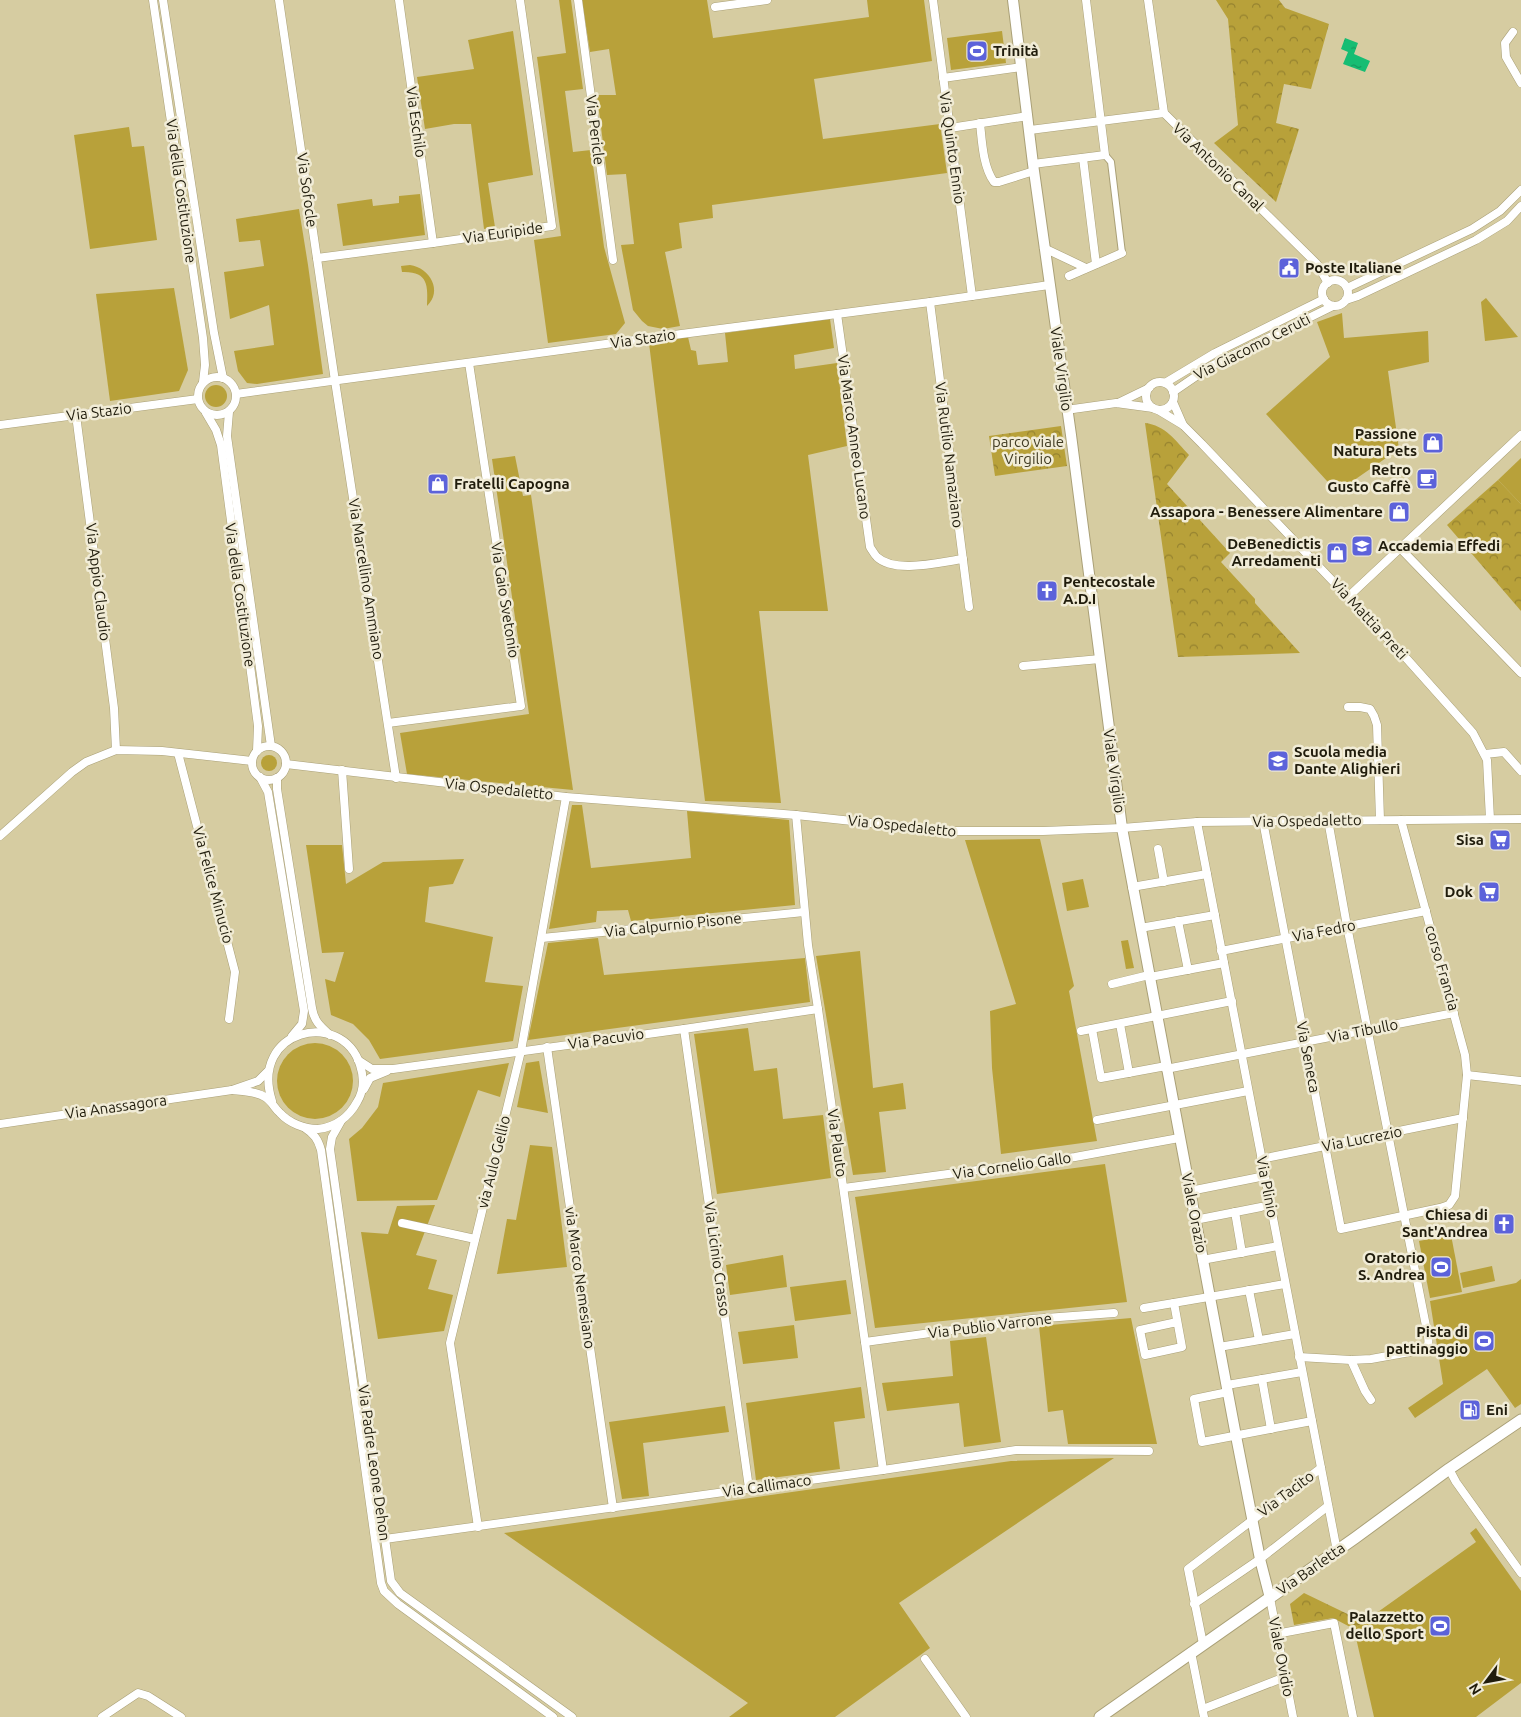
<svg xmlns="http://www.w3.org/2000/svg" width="1521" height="1717" viewBox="0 0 1521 1717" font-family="Ubuntu,sans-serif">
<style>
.green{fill:#b8a13a}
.park{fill:url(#park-crowns)}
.water{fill:url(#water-ripples)}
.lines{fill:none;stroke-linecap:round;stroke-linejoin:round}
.pedestrian-casing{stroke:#aaa077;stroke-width:8}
.minor-casing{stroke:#aaa077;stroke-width:9}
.tertiary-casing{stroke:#aaa077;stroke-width:12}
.secondary-casing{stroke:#aaa077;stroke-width:13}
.pedestrian{stroke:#fff;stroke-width:6}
.minor{stroke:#fff;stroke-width:8}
.tertiary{stroke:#fff;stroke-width:10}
.secondary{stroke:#fff;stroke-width:11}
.labels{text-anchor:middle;stroke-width:5;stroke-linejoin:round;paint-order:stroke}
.poi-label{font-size:15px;font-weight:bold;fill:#201c0c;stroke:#f1ecd7;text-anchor:end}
.street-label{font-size:15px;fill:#201c0c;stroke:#f1ecd7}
.park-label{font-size:15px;fill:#423d24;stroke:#f1ecd7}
</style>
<defs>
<pattern id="park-crowns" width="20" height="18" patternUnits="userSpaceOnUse" patternTransform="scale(1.25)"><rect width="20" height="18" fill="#b8a13a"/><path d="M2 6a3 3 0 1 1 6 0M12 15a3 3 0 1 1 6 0" fill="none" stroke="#95822f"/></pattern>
<pattern id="water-ripples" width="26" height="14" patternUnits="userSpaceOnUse" patternTransform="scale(1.25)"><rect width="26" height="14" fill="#16bd73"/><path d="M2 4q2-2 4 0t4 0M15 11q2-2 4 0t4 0" fill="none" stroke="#14995d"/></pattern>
</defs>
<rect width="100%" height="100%" fill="#d6cca1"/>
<g class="green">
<path d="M559,0H571L583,89L565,91L573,152L591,150L604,247L625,323L616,334L548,343L534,240L561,236L537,57L566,53Z"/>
<path d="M582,0H707L713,38L869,17L867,0H924L932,61L814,79L823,139L940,124L947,173L712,205L713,218L679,223L682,248L665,252L680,326L663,329L648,326L642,321L633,310L621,245L634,244L626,174L607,175L597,95H616L609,49L590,52Z"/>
<path d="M513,31L533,175L488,183L495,227L484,229L471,124H454L425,129L417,77L474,69L468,40Z"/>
<path d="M1002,31L1006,63L951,70L947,38Z"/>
<path d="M129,127L132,147L144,146L157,240L90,249L74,135Z"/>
<path d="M420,194L425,235L343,246L337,204L372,199L373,206L399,203V196Z"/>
<path d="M299,209L308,265L323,374L257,384L247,383L238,371L234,351L274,345L269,305L230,319L224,272L264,266L260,240L239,242L236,219Z"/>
<path d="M410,265C430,268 443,291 427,306C428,285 428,271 402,272L401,266Z"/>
<path d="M174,288L188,370L179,391L110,401L96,294Z"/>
<path d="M1486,298L1518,337L1485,341L1481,302Z"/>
<path d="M1342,313L1344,338L1428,331L1429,362L1388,371L1399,449L1337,492L1266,414L1330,357L1317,322Z"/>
<path d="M830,319L834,348L794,355L795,369L837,363L847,446L808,455L828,611H759L781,803L705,801L649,343L688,337L691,350L696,351L698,365L728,362L725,333Z"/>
<circle cx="216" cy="396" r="11"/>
<path d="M515,456L523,496L531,495L573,790L407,774L400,733L529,714L492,459Z"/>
<path d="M1521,458V504L1498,480Z"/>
<circle cx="269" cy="763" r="8"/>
<path d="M572,805H582L591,868L691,858L687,811L789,820L795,905L631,921L628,910L597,911L596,922L549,929Z"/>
<path d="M1040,839L1074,986L1069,991L1097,1141L1001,1154L992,1068L990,1011L1016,1004L965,840Z"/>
<path d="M306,845H342L346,884L383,862L464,859L453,884L429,887L425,922L493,937L485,982L523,986L513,1041L380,1059L369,1040L353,1024L331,1015L325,979L335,982L344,952L322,953Z"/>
<path d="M1083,879L1089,907L1067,911L1062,883Z"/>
<path d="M598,938L604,975L805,958L810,1002L528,1040L548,943Z"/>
<path d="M1128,940L1134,968L1126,969L1121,941Z"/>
<path d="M860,951L873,1088L903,1083L906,1109L879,1112L886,1172L853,1175L816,956Z"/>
<path d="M748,1028L754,1071L777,1068L783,1119L823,1115L831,1178L717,1194L694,1034Z"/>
<circle cx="315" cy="1081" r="38"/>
<path d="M539,1061L548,1113L517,1107L526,1063Z"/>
<path d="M509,1063L500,1097L478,1090L437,1200L357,1201L349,1139L362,1128L378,1107L383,1083Z"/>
<path d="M530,1145L552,1147L567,1267L497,1274L507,1219L516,1220Z"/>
<path d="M1105,1164L1127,1302L875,1328L855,1197Z"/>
<path d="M435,1205L416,1255L437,1260L428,1289L453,1295L444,1331L378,1339L361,1232L388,1234L397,1206Z"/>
<path d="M1451,1235L1462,1292L1430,1298L1419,1241Z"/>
<path d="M783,1255L787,1287L730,1295L726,1265Z"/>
<path d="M1492,1266L1495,1281L1463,1288L1460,1273Z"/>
<path d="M1521,1279V1404L1515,1408L1487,1369L1415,1418L1408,1408L1443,1384L1430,1301L1516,1283Z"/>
<path d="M846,1280L851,1314L795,1321L790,1287Z"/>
<path d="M1131,1318L1157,1444H1068L1063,1410L1048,1412L1039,1326Z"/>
<path d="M794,1325L798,1358L743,1364L738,1332Z"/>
<path d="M986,1337L1001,1442L964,1447L959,1403L887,1411L882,1383L953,1376L950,1341Z"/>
<path d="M861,1387L865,1418L834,1422L840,1469L756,1480L746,1403Z"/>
<path d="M725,1406L729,1432L643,1443L649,1496L622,1499L609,1422Z"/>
<path d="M1114,1458L899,1603L930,1648L835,1717H729L748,1703L504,1533L1011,1461Z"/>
<path d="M1476,1528L1521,1591V1683L1476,1717H1374L1354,1629L1476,1542L1470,1533Z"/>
</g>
<g class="park">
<path d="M1216,0H1279L1285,8L1329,24L1311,89L1284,84L1276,123L1299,129L1276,202L1214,143L1238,125L1228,19Z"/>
<path d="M1145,423C1165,425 1176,441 1189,455L1167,484L1230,553L1221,562L1255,599V603L1300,653L1178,657Z"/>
<path d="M1061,426L1067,466L995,476L989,436Z"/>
<path d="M1498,480L1521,504V611L1447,525Z"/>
<path d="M1304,1593L1364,1622L1354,1629L1333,1618L1294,1625L1290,1604Z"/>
</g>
<path class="water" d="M1345,38L1358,43L1354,54L1370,61L1365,72L1343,64L1348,52L1341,49Z"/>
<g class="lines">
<g class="pedestrian-casing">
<path id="pedestrian" d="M1105,155L1111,162L1122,253"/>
</g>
<g class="minor-casing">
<g id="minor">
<path d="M153,0L203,338L205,365L203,382"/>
<path d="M163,0L214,333L223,378"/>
<path d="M279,0L335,381L396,778"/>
<path d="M399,0L433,243"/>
<path d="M578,0L613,260"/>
<path d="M933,0L972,296"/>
<path d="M1148,0L1164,113L1317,264L1328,283"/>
<path d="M715,7L767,0"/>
<path d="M1513,32L1505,43L1506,57L1521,83"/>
<path d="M943,78L1021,67"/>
<path d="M980,123C982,142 983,167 994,182H999L1034,171"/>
<path d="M950,128L1028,116"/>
<path d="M1030,130L1164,113"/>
<path d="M1083,158L1096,264"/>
<path d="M1033,164L1105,155L1086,0"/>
<path d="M1044,248L1086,268"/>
<path d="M317,258L433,243L552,226L520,0"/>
<path d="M1069,276L1122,253"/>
<circle cx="1335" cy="293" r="13"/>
<path d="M1347,288L1472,229L1500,211L1521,190"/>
<path d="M1346,300L1358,296L1476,240L1507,221L1521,206"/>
<path d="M930,302L969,607"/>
<path d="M837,314L870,547C872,550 874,554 877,557C895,574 940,562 963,559"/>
<circle cx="217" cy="396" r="19"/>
<circle cx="1160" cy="396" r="14"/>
<path d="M1165,383L1215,353L1324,299"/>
<path d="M1173,392L1211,366L1333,306"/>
<path d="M236,394L635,340L930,302L1049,285"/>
<path d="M1173,402L1183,425"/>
<path d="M1118,403L1149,388"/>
<path d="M1066,410L1116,403L1153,408"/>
<path d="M1158,410L1183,425L1202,444L1407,659L1473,733L1487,760L1490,819"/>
<path d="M229,412L227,436L271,746"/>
<path d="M206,413L216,430L221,445L258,726L257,751"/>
<path d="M76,415L114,708L116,750"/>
<path d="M0,425L198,399"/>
<path d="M1400,548L1521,673"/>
<path d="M1348,597L1521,435"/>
<path d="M1023,666L1100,659"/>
<path d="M1348,707H1360L1370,709L1374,716L1377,725L1380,820"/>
<path d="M388,723L521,706L469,363"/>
<circle cx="269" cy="763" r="17"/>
<path d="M178,753L235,972L229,1019"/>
<path d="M1485,754L1504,752L1521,771"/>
<path d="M286,764L566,797L796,815L946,831H1043L1122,828L1197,822L1521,819"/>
<path d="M342,770L349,869"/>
<path d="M260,777L268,792L304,1011L302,1024L292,1036"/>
<path d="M277,778V789L312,1008C314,1021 320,1026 330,1035"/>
<path d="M796,815L808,945L818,1009L883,1470"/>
<path d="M1263,821L1341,1229L1440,1208L1449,1205L1455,1196L1467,1075L1465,1055L1401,820"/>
<path d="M1197,822L1337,1551"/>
<path d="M0,836L72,772L86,762L116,750L162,751L252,761"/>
<path d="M1158,849L1164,882"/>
<path d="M1132,887L1207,874"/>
<path d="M1178,921L1188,970"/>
<path d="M1140,928L1215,915"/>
<path d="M542,938L804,912"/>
<path d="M1221,951L1426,911"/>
<path d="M1150,977L1224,963"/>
<path d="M1112,984L1149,975"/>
<path d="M1120,1024L1129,1073"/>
<path d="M684,1029L749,1488"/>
<path d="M1092,1029L1101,1078L1166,1066"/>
<path d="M1081,1031L1232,1001"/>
<path d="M547,1047L613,1508"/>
<path d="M358,1060L372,1069H393L684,1029L818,1009"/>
<path d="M1166,1069L1454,1013"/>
<path d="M1467,1075L1521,1081"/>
<path d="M364,1089L370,1078L387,1071"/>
<path d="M232,1090C243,1091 255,1091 265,1097C272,1101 274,1108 280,1113C289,1123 304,1129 318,1129C335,1127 349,1117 357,1102C364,1091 364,1077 360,1065C342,1008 249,1029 272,1101"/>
<path d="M1097,1120L1248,1091"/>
<path d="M341,1121L332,1137L330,1149L391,1581L400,1593L572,1717"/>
<path d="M0,1124L232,1090L258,1081L267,1072"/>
<path d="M305,1128C314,1134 318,1139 321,1150L381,1583L384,1591L398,1604L553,1717"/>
<path d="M1261,1159L1463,1118"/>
<path d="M844,1188L1075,1157L1179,1138"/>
<path d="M1190,1191L1265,1176"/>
<path d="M1235,1212L1242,1253"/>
<path d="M1195,1220L1261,1207"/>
<path d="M402,1223L475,1239"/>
<path d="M1202,1260L1278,1246"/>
<path d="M1249,1290L1259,1340"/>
<path d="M1174,1303L1182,1347L1145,1355L1140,1330L1177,1322"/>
<path d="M1144,1308L1285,1284"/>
<path d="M865,1342L1032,1319L1114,1313"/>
<path d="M1219,1347L1295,1334"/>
<path d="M1299,1357L1351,1360L1371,1359L1421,1350C1429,1347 1429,1344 1428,1336L1347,926L1328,820"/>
<path d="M1351,1360L1365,1391L1371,1400"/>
<path d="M1262,1379L1271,1429"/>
<path d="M1227,1385L1302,1372"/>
<path d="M1228,1392L1194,1399L1202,1442L1312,1421"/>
<path d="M1449,1469L1456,1482L1521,1573"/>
<path d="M478,1527L450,1343L521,1051L566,797"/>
<path d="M385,1539L883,1470L1016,1450L1149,1451"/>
<path d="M1270,1598L1293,1717"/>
<path d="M1194,1604L1260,1559L1328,1506"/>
<path d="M1276,1634L1334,1623L1353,1717"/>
<path d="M1203,1644L1188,1569L1321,1468"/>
<path d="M1191,1652L1204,1717"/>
<path d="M925,1659L966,1717"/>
<path d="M1203,1709L1285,1677"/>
<path d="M102,1717L138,1693L148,1696L181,1717"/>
</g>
</g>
<g class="tertiary-casing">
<path id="tertiary" d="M1013,0L1033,164L1071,435L1122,828L1236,1436L1260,1559L1270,1598"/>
</g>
<g class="secondary-casing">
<path id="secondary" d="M1100,1717L1355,1538L1449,1469L1521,1420"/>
</g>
<use href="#pedestrian" class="pedestrian"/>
<use href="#minor" class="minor"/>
<use href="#tertiary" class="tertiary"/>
<use href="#secondary" class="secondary"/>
</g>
<defs>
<g id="stadium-square" transform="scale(1.125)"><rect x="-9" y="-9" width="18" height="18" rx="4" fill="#5c62da" stroke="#f1ecd7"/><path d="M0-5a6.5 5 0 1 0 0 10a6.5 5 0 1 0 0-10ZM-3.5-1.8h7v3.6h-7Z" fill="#fff"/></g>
<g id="civic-square" transform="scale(1.125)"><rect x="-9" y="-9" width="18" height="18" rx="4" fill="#5c62da" stroke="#f1ecd7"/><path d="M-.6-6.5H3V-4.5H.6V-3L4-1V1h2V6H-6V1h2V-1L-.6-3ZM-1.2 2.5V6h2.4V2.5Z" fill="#fff"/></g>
<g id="shop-square" transform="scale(1.125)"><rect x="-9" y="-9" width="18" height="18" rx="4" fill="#5c62da" stroke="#f1ecd7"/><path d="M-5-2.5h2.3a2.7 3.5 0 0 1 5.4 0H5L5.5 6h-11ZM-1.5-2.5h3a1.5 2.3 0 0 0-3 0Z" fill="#fff"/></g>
<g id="cafe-square" transform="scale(1.125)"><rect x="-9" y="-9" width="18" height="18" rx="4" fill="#5c62da" stroke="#f1ecd7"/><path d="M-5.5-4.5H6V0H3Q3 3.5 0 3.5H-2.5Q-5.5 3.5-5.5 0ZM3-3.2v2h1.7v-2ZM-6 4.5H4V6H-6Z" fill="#fff"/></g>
<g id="school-square" transform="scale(1.125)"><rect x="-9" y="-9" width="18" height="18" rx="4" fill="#5c62da" stroke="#f1ecd7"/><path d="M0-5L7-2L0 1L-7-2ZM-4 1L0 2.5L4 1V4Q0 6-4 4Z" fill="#fff"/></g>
<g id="church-square" transform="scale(1.125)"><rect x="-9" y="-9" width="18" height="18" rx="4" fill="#5c62da" stroke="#f1ecd7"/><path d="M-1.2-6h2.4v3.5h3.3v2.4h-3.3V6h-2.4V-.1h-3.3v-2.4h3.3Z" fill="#fff"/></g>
<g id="supermarket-square" transform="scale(1.125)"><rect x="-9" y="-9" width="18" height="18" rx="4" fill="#5c62da" stroke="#f1ecd7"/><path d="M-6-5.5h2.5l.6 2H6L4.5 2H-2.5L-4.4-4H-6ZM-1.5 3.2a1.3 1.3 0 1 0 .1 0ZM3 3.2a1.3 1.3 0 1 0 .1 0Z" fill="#fff"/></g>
<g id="fuel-square" transform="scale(1.125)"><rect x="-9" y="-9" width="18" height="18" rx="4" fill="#5c62da" stroke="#f1ecd7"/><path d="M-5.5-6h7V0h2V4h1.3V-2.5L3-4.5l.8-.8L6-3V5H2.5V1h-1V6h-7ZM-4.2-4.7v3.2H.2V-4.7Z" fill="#fff"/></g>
</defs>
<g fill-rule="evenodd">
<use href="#stadium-square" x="977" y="51"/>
<use href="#civic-square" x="1289" y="268"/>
<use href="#shop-square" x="1433" y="443"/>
<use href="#cafe-square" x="1427" y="479"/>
<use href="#shop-square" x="438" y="484"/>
<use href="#shop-square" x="1399" y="512"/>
<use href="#school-square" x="1362" y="546"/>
<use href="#shop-square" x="1337" y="553"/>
<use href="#church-square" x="1047" y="591"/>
<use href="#school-square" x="1278" y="761"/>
<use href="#supermarket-square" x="1500" y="840"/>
<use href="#supermarket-square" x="1489" y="892"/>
<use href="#church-square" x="1504" y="1224"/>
<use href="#stadium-square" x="1441" y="1267"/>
<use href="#stadium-square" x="1484" y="1341"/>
<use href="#fuel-square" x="1470" y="1410"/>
<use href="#stadium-square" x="1440" y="1626"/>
</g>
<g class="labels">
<g class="poi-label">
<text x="993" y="56" text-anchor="start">Trinità</text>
<text x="1305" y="273" text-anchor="start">Poste Italiane</text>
<text x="1417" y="439">Passione<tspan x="1417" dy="17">Natura Pets</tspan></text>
<text x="1411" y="475">Retro<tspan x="1411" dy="17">Gusto Caffè</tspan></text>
<text x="454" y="489" text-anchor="start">Fratelli Capogna</text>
<text x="1383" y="517">Assapora - Benessere Alimentare</text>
<text x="1321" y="549">DeBenedictis<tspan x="1321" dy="17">Arredamenti</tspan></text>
<text x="1378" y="551" text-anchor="start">Accademia Effedi</text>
<text x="1063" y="587" text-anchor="start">Pentecostale<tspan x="1063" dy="17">A.D.I</tspan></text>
<text x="1294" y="757" text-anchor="start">Scuola media<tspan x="1294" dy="17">Dante Alighieri</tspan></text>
<text x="1484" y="845">Sisa</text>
<text x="1473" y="897">Dok</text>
<text x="1488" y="1220">Chiesa di<tspan x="1488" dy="17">Sant'Andrea</tspan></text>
<text x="1425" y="1263">Oratorio<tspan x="1425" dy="17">S. Andrea</tspan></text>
<text x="1468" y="1337">Pista di<tspan x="1468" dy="17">pattinaggio</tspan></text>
<text x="1486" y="1415" text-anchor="start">Eni</text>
<text x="1424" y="1622">Palazzetto<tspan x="1424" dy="17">dello Sport</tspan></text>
</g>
<g class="street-label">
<text transform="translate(416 122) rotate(82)" y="5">Via Eschilo</text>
<text transform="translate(595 130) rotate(83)" y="5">Via Pericle</text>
<text transform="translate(952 148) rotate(82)" y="5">Via Quinto Ennio</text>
<text transform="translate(1218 167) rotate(44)" y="5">Via Antonio Canal</text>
<text transform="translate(307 190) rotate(82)" y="5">Via Sofocle</text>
<text transform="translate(181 191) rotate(82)" y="5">Via della Costituzione</text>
<text transform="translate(503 233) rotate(-8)" y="5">Via Euripide</text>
<text transform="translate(643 339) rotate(-8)" y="5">Via Stazio</text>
<text transform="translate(1252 347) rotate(-27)" y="5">Via Giacomo Ceruti</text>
<text transform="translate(1061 369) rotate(82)" y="5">Viale Virgilio</text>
<text transform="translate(99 412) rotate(-7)" y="5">Via Stazio</text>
<text transform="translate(854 437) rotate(82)" y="5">Via Marco Anneo Lucano</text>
<text transform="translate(949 455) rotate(83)" y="5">Via Rutilio Namaziano</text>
<text transform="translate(366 579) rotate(81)" y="5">Via Marcellino Ammiano</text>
<text transform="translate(98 582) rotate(83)" y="5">Via Appio Claudio</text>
<text transform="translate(240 595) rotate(82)" y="5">Via della Costituzione</text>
<text transform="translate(505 600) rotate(81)" y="5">Via Gaio Svetonio</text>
<text transform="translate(1369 619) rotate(47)" y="5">Via Mattia Preti</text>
<text transform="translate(1114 771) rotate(82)" y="5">Viale Virgilio</text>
<text transform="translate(499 789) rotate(6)" y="5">Via Ospedaletto</text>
<text transform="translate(1307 821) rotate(-1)" y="5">Via Ospedaletto</text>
<text transform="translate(902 826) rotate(6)" y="5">Via Ospedaletto</text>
<text transform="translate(213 885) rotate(75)" y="5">Via Felice Minucio</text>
<text transform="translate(673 925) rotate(-6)" y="5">Via Calpurnio Pisone</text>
<text transform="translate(1324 931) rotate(-11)" y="5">Via Fedro</text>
<text transform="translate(1442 968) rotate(74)" y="5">corso Francia</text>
<text transform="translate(1363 1031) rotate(-11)" y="5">Via Tibullo</text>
<text transform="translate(606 1039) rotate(-8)" y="5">Via Pacuvio</text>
<text transform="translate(1308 1057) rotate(79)" y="5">Via Seneca</text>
<text transform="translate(116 1107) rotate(-8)" y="5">Via Anassagora</text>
<text transform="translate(1362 1139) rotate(-11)" y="5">Via Lucrezio</text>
<text transform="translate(837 1143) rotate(82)" y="5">Via Plauto</text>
<text transform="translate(494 1162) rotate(-76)" y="5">via Aulo Gellio</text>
<text transform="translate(1012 1166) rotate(-8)" y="5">Via Cornelio Gallo</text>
<text transform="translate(1267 1187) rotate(79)" y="5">Via Plinio</text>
<text transform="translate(1194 1213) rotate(79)" y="5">Viale Orazio</text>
<text transform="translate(717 1259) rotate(82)" y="5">Via Licinio Crasso</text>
<text transform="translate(580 1278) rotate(82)" y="5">via Marco Nemesiano</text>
<text transform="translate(990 1326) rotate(-7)" y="5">Via Publio Varrone</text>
<text transform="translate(374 1463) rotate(82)" y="5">Via Padre Leone Dehon</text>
<text transform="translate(767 1486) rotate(-8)" y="5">Via Callimaco</text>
<text transform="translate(1286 1494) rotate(-37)" y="5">Via Tacito</text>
<text transform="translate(1311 1569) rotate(-35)" y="5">Via Barletta</text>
<text transform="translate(1281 1657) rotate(79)" y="5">Viale Ovidio</text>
</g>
<g class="park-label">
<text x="1028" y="447">parco viale<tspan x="1028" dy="17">Virgilio</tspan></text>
</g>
</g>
<g transform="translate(1486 1682) rotate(238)" stroke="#f1ecd7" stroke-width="4" paint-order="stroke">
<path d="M0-4L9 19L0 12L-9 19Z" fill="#201c0c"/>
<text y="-8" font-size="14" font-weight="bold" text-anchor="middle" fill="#201c0c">N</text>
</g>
</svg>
